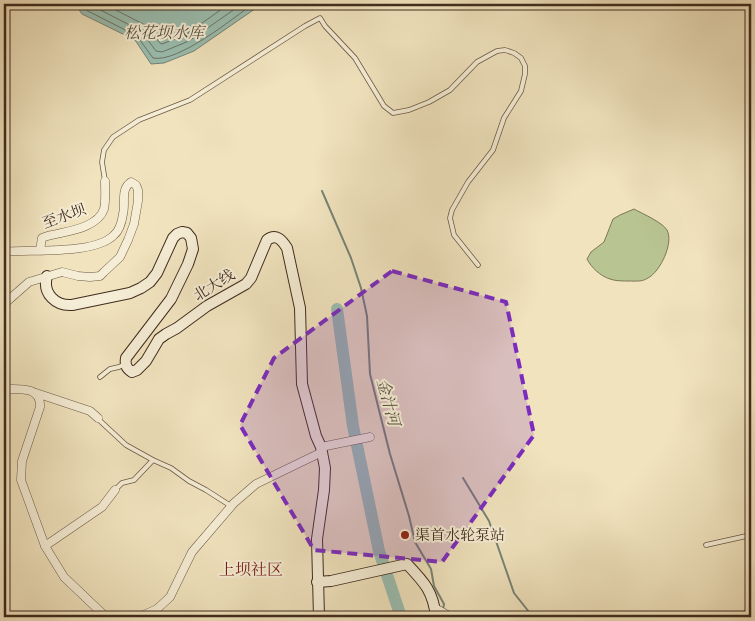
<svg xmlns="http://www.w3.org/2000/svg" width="755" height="621" viewBox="0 0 755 621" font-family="'Old Standard TT','Noto Serif SC',serif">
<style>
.green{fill:#b8c492;stroke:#7c7858}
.water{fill:#9abeb0;stroke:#768476}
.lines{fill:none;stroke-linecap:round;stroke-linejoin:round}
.shore{stroke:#6d7567;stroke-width:1}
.stream{stroke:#768476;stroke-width:2}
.river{stroke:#9abeb0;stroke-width:12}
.lane-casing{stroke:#6c5a46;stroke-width:5.5}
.street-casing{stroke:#6c5a46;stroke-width:9}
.secondary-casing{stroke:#402c1e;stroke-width:12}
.lane{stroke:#f5edd5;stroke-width:4}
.street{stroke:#f5edd5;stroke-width:8}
.secondary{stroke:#f5edd5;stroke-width:10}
.marked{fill:#7b2cbf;fill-opacity:0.2;stroke:#7b2cbf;stroke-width:4;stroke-dasharray:10 6;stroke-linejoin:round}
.poi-dot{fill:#8f2418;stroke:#f5edd5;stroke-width:2}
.labels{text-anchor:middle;stroke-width:4;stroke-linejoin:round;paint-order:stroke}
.street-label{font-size:15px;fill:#402c1e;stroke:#f5edd5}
.poi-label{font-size:15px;fill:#402c1e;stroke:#f5edd5;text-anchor:start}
.water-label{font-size:16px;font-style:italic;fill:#565042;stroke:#f5edd5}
.neighbourhood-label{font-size:16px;fill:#7a1f14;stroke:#f5edd5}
</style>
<rect width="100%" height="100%" fill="#f0e3be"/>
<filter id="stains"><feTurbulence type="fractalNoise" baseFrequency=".004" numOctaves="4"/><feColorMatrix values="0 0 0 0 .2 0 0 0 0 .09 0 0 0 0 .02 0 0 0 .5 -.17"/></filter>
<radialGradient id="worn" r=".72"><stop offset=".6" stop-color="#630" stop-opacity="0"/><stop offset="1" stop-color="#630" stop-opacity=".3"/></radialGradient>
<path class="green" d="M634,209C643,214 662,222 667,230C674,243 660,272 648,278C642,282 636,281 629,281C623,281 615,281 610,279C600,276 591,267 587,259L591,252L604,242L613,219L620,215Z"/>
<path class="water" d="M75,4H262L194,51L164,63L151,64L135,40L82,14Z"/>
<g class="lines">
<g class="shore">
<path d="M81,4L86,10L137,36L153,58C178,63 232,19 253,4"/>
<path d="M89,4L141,31L156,51L162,52L189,41L242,4"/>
<path d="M104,4L145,25L160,43L162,44L185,35L229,4"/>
</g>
<g class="stream">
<path d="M322,191L351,258L361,288L367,316L370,374L390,454L409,516L415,542L431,569L434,586L444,604L443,609"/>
<path d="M463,478L489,521L514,593L533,617"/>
<path d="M400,614L412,617"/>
</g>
<path class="river" d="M337,309L353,426L379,551L401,617"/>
<g class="lane-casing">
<g id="lane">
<path d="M105,181L102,162L104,150L113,137L139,120L190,100L305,26L320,18L325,26L355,58L384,106L393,113L409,110L429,102L450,90L477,62L497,51L505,50L514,53L521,58L525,66V74L521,91L504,118L493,150L468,182L452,210L450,218L454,235L478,265"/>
<path d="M100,377L110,369L119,367L125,364"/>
<path d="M98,419L126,445L153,460L171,468L189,481L206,490L231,506"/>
<path d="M115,490L122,483L134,480L153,460"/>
<path d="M706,545L751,535"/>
</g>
</g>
<g class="street-casing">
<g id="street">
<path d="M40,250L42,238C48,235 54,235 61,233C75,230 99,225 104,209C106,200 105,190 105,181"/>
<path d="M4,252C31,249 95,255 114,235C119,231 122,221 123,214C126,203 120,189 131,182L136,185L138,190V201L134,224L128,240L120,257L104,272L100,276L90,277L78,276L62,272L29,282L4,304"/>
<path d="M4,389C19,389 41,386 40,407L22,461L21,480L45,546L64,577L106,617"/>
<path d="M36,393L90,411L98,418"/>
<path d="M321,447L370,437"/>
<path d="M45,546L102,507L115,490"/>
<path d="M435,608L451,617"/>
<path d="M139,617L157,609L170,597L192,552L234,503L256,484L322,452"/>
<path d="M738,617L751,613"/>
</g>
</g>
<g class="secondary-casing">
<g id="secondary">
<path d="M47,276C42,294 56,306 72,305L130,293L141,288L150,282L157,273L173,238L177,234L182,232L187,233L191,238L193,249L188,264L171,299L126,358C125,365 126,368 132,372L137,370L146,361L159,339L166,334L177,328L207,306L246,284L251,278L267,240C276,233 282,240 287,248L300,308L302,384L316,436L321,447L325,468L324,490L317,539L319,617"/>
<path d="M317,582L331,581L407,564C424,582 433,591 436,617"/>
</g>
</g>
<use href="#lane" class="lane"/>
<use href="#street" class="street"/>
<use href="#secondary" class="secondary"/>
</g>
<path class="marked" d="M392,271L506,302L534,435L442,562L314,550L240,425L274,358Z"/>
<circle class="poi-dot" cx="405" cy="535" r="5"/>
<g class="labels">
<g class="street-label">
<text transform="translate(64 216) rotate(-20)" y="5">至水坝</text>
<text transform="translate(214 285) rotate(-32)" y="5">北大线</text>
</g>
<g class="poi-label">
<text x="415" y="540">渠首水轮泵站</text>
</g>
<g class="water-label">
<text x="164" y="38">松花坝水库</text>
<text transform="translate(389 402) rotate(75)" y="6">金汁河</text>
</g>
<g class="neighbourhood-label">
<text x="251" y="575">上坝社区</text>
</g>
</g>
<rect width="755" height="621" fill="none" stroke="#f0e3be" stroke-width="20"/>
<rect x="5" y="5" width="745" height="611" fill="none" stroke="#402c1e" stroke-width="2.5"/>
<rect x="10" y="10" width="735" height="601" fill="none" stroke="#402c1e"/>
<rect width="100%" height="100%" filter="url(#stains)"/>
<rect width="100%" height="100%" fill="url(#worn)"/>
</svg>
